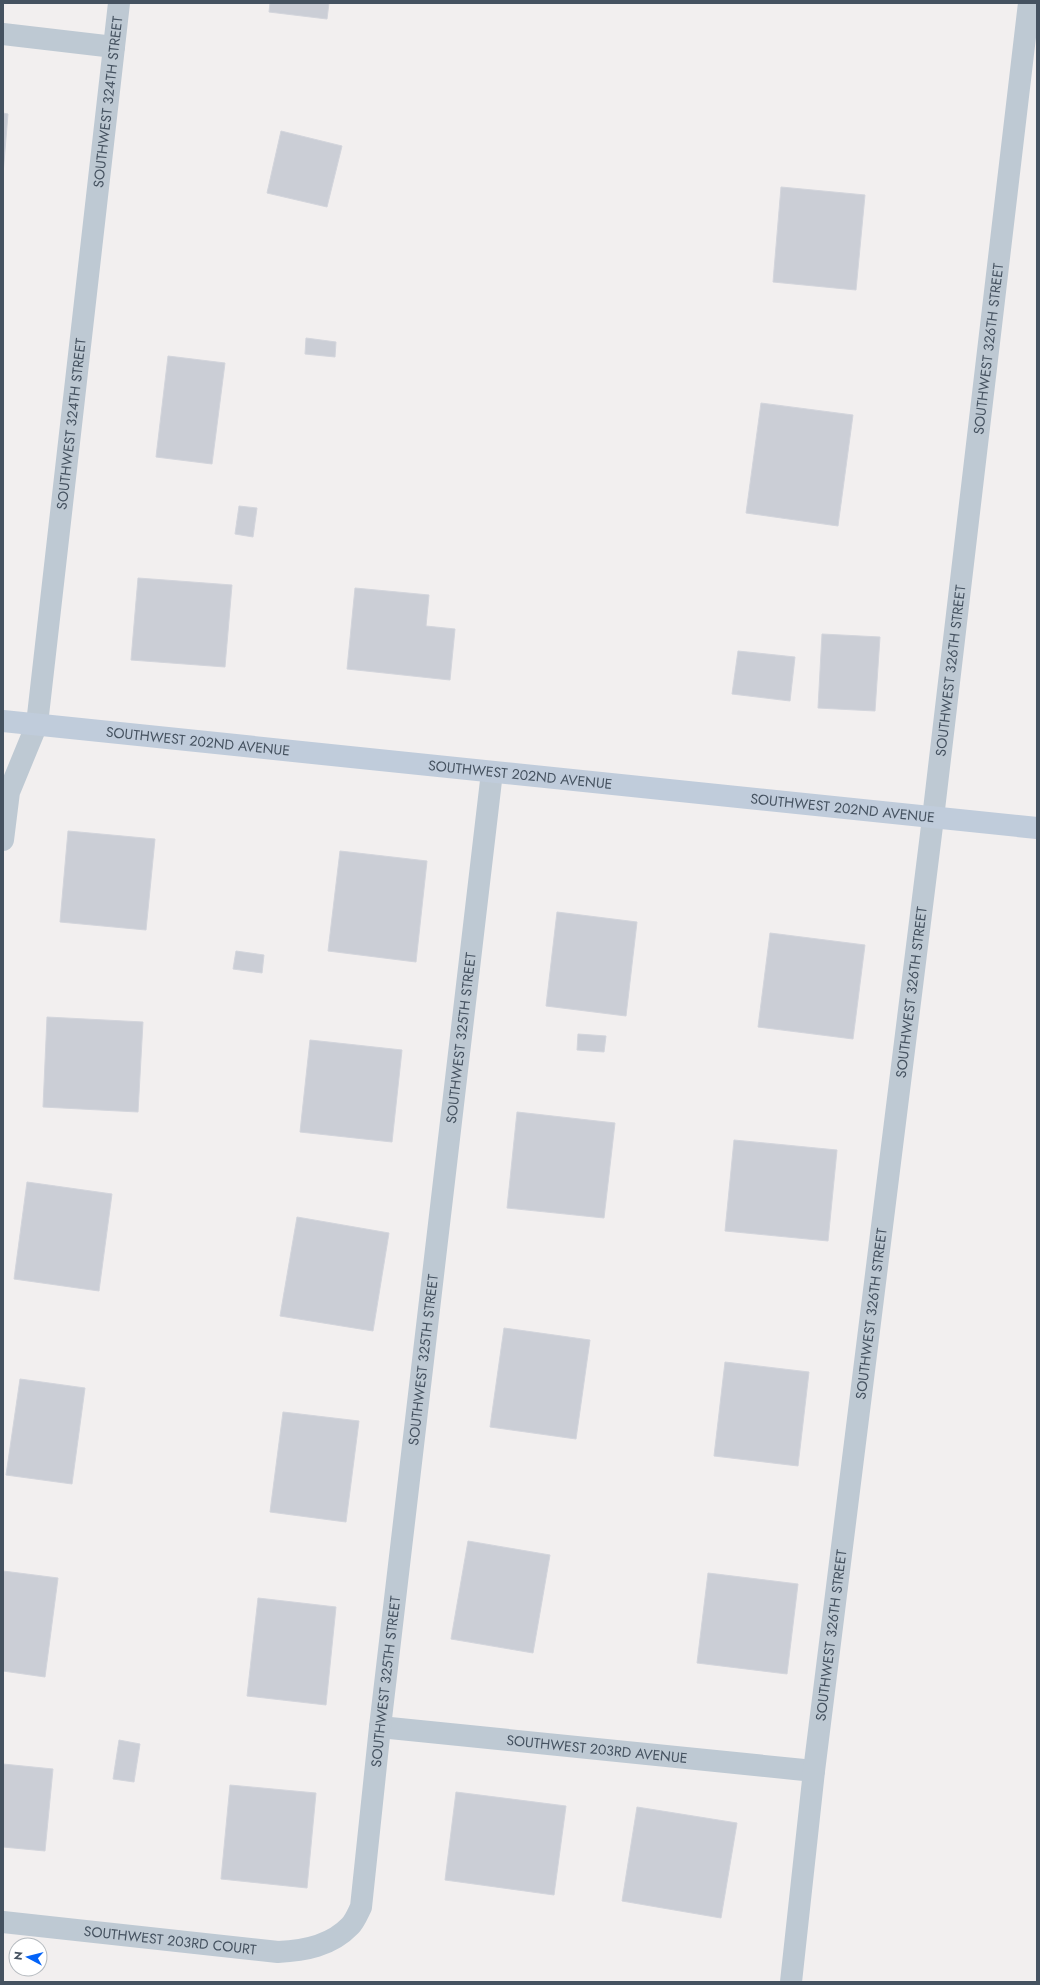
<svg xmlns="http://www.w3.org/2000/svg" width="1040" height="1985" viewBox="0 0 1040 1985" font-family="Jost,sans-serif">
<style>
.building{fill:#cbced6;stroke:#d3d5dc}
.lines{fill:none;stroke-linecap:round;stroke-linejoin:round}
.street{stroke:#bec9d3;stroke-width:22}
.secondary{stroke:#c0ccdb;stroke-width:22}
.labels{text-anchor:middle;stroke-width:3;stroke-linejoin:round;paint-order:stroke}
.street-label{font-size:14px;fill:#455260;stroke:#fff}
</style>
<rect width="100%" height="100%" fill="#f2efef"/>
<g class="building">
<path d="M270,3H329L327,19L269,12Z"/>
<path d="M3,113L8,114L3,174Z"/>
<path d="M281,131L342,146L327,207L267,193Z"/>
<path d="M781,187L865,195L856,290L773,282Z"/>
<path d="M306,338L336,342L335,357L305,354Z"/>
<path d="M168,356L225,363L212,464L156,457Z"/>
<path d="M761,403L853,415L838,526L746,513Z"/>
<path d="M239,506L257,508L253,537L235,534Z"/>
<path d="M138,578L232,585L225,667L131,660Z"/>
<path d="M355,588L429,595L426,626L455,629L450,680L347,669Z"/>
<path d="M822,634L880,637L875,711L818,708Z"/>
<path d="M738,651L795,657L790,701L732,694Z"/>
<path d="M68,831L155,839L146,930L60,922Z"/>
<path d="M340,851L427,861L416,962L328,951Z"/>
<path d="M557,912L637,922L626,1016L546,1006Z"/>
<path d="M770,933L865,945L853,1039L758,1027Z"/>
<path d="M236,951L264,955L262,973L233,969Z"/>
<path d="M47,1017L143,1022L138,1112L43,1107Z"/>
<path d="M578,1034L606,1036L604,1052L577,1050Z"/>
<path d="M310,1040L402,1050L392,1142L300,1132Z"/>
<path d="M517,1112L615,1123L604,1218L507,1208Z"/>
<path d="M734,1140L837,1150L828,1241L725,1231Z"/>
<path d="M27,1182L112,1194L99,1291L14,1279Z"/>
<path d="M297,1217L389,1233L373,1331L280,1316Z"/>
<path d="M504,1328L590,1340L576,1439L490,1427Z"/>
<path d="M725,1362L809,1372L798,1466L714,1456Z"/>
<path d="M20,1379L85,1388L72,1484L6,1475Z"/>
<path d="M283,1412L359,1421L346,1522L270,1512Z"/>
<path d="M468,1541L550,1555L533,1653L451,1639Z"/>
<path d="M3,1571L58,1578L45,1677L3,1671Z"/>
<path d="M708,1573L798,1584L787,1674L697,1663Z"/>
<path d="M258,1598L336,1607L326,1705L247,1696Z"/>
<path d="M119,1740L140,1744L134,1782L113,1779Z"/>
<path d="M3,1764L53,1769L45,1851L3,1847Z"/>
<path d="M230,1785L316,1793L307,1888L221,1879Z"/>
<path d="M456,1792L566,1806L554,1895L445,1880Z"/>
<path d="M637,1807L737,1823L721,1918L622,1901Z"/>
</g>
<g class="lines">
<g class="street">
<path d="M3,34L114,47"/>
<path id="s1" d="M3,840L9,792L37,724L119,3"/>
<path id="s2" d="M380,1727L814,1771"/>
<path id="s3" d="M3,1922L278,1952C304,1951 331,1946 350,1926C355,1921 358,1913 361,1907L380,1727L492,772"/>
<path id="s4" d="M791,1982L814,1771L933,818L1029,3"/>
</g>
<path class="secondary" id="s5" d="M3,721L1037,828"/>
</g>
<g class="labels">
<g class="street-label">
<text dy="5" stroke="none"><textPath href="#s1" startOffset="748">SOUTHWEST 324TH STREET</textPath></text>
<text dy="5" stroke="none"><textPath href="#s4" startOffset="1645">SOUTHWEST 326TH STREET</textPath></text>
<text dy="5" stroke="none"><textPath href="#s1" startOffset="424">SOUTHWEST 324TH STREET</textPath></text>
<text dy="5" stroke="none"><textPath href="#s4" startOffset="1321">SOUTHWEST 326TH STREET</textPath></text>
<text dy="5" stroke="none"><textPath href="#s5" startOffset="196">SOUTHWEST 202ND AVENUE</textPath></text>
<text dy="5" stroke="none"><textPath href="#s5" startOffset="520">SOUTHWEST 202ND AVENUE</textPath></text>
<text dy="5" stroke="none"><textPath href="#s5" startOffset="844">SOUTHWEST 202ND AVENUE</textPath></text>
<text dy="5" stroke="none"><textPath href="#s4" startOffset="997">SOUTHWEST 326TH STREET</textPath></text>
<text dy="5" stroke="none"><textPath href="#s3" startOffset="1252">SOUTHWEST 325TH STREET</textPath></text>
<text dy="5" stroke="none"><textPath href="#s4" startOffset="673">SOUTHWEST 326TH STREET</textPath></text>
<text dy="5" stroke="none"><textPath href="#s3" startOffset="928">SOUTHWEST 325TH STREET</textPath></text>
<text dy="5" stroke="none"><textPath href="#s4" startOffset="349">SOUTHWEST 326TH STREET</textPath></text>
<text dy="5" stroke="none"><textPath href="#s3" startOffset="604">SOUTHWEST 325TH STREET</textPath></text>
<text dy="5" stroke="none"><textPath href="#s2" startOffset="218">SOUTHWEST 203RD AVENUE</textPath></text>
<text dy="5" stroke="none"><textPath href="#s3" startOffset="168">SOUTHWEST 203RD COURT</textPath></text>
</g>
</g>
<rect width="1040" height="1985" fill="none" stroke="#455260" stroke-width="8"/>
<g transform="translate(28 1957) rotate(277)"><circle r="19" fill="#ffffff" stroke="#b5babf"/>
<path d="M0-3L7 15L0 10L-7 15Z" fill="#0363f8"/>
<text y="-6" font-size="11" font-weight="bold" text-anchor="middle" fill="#455260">N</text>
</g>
</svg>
